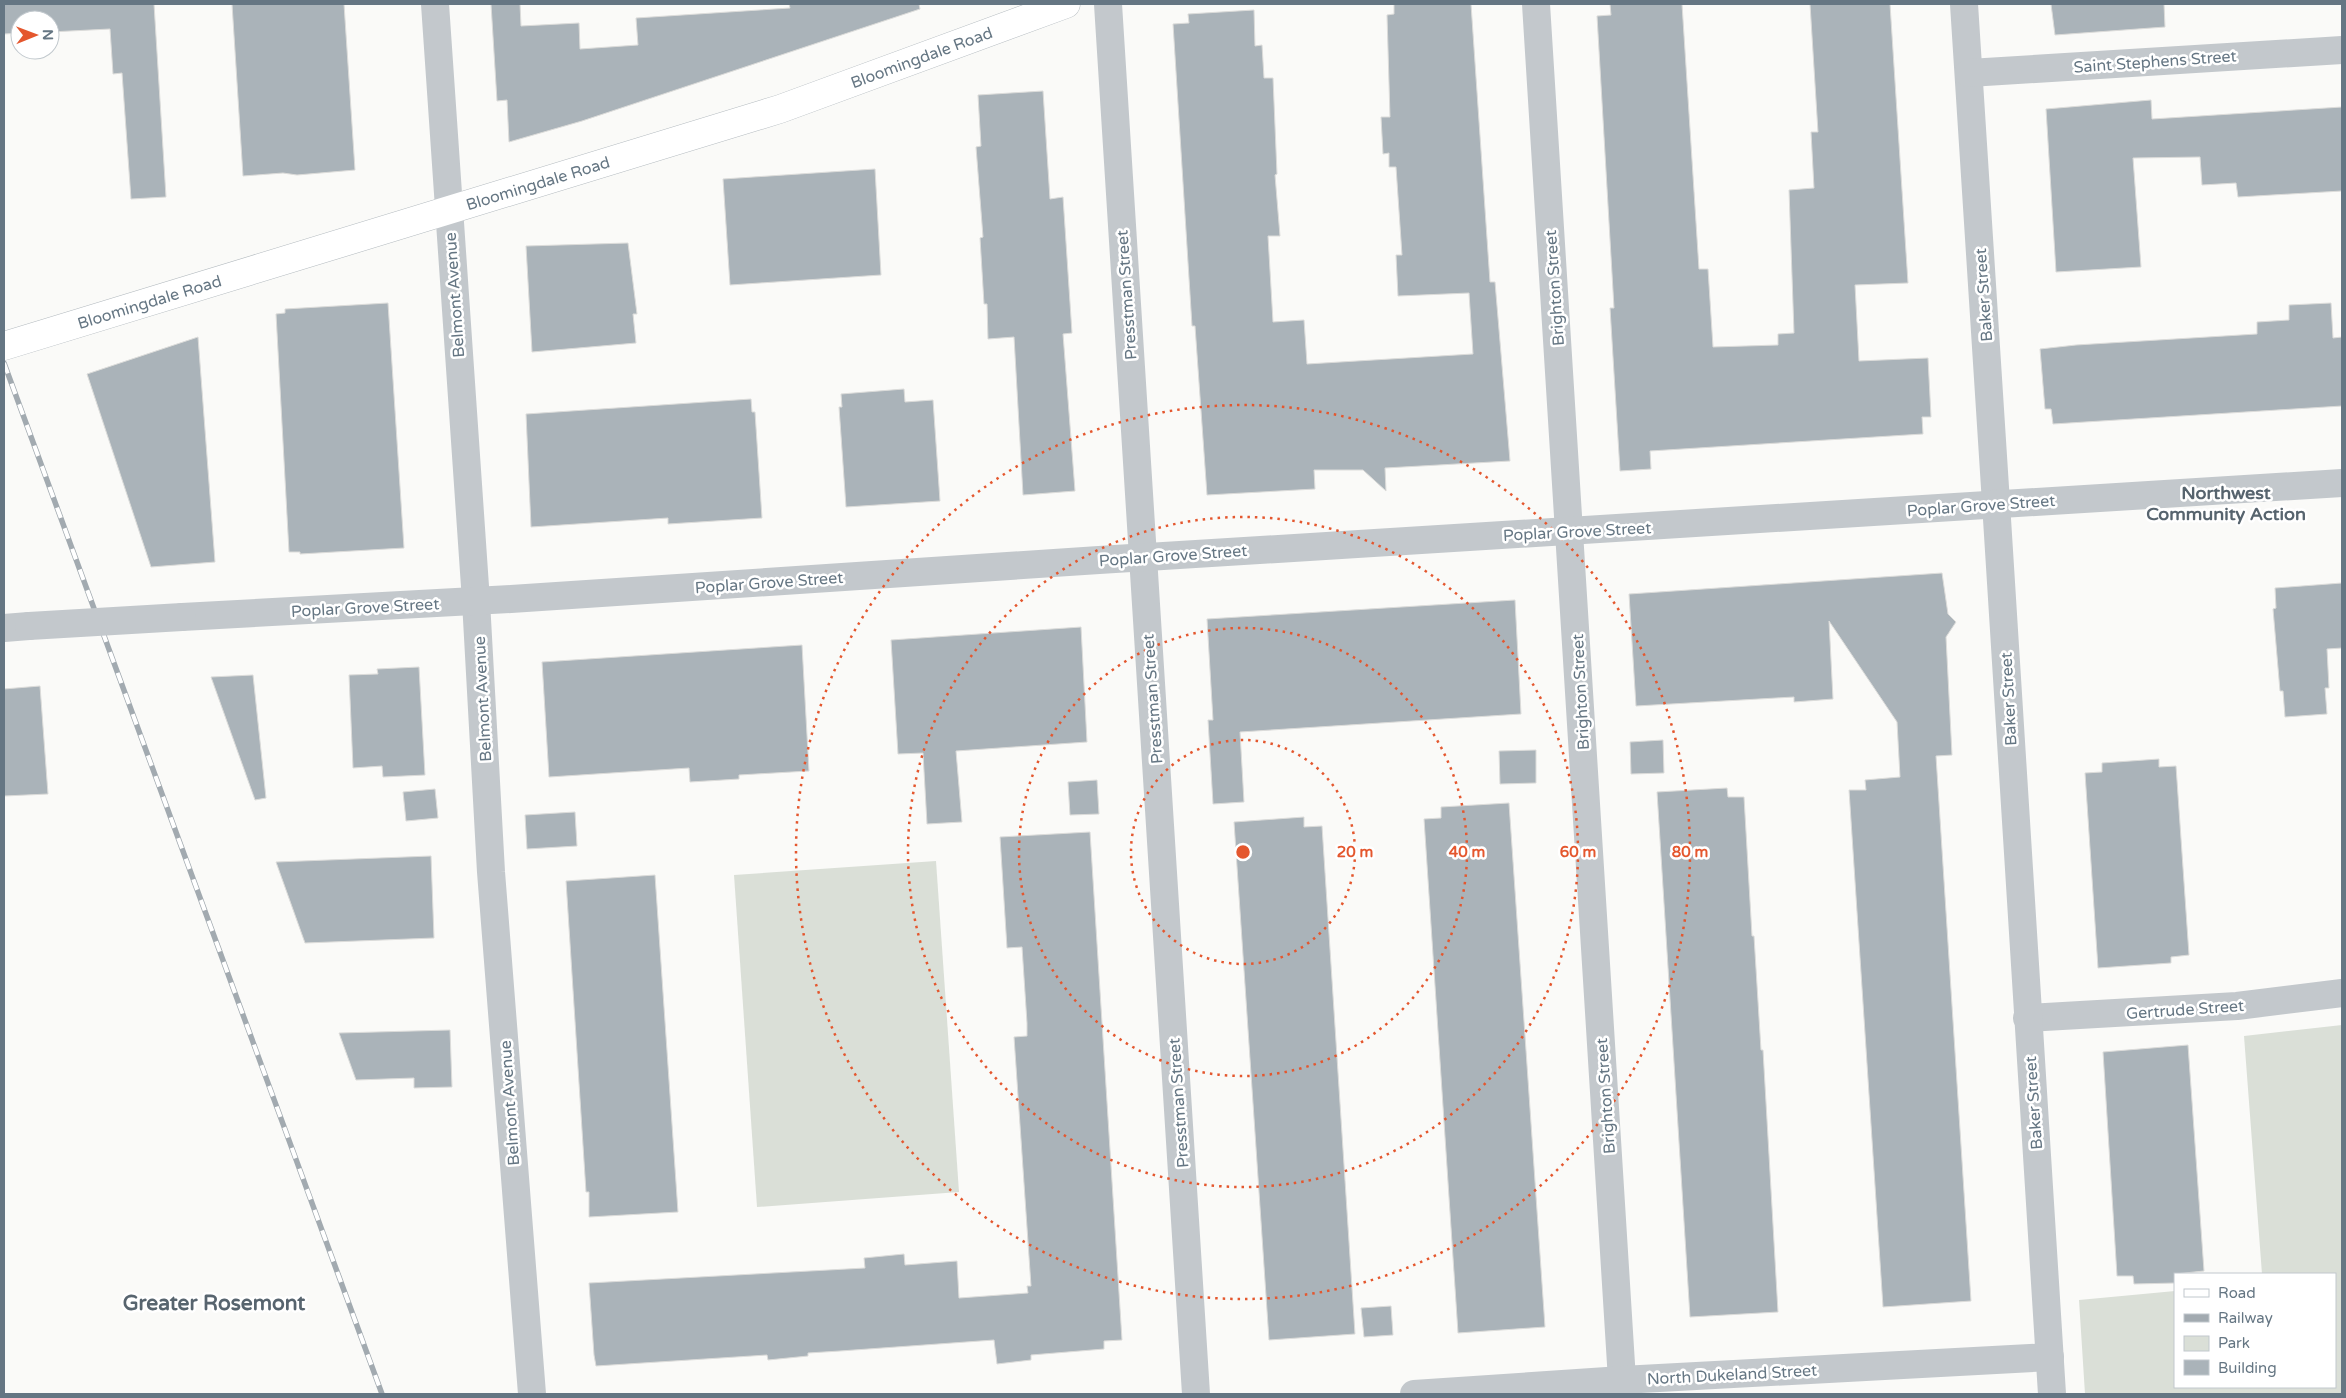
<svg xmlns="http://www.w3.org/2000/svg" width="2346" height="1398" viewBox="0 0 2346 1398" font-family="'Varela Round',sans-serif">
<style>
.green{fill:#dadfd7}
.building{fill:#aab3b9;stroke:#dcdcda}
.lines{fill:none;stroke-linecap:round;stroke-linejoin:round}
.secondary-casing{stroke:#b3babf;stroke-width:29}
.minor{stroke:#c3c8cc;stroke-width:28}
.tertiary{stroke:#c3c8cc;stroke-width:28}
.secondary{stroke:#fff;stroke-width:28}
.rail-casing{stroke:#a2aab0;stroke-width:5.5}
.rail{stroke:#fff;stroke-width:4;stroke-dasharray:11;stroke-linecap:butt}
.tertiary-bridge{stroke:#c3c8cc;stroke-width:28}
.ring{fill:none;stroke:#e4572e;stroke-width:2.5;stroke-dasharray:2.5 5}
.labels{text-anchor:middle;stroke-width:5;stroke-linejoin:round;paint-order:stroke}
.street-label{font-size:16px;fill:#657683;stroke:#fff}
.neighbourhood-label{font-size:18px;font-weight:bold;fill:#57646e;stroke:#fff}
.district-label{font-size:21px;font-weight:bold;fill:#57646e;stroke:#fff}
.centre{fill:#e4572e;stroke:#fff;stroke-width:2.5}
.ring-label{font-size:15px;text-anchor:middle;font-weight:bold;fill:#e4572e;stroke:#fff;stroke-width:5;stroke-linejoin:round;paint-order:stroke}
</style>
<rect width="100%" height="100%" fill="#fafaf8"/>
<g class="green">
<path d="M936,861L959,1192L757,1207L734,875Z"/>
<path d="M2342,1025V1394H2085L2079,1300L2175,1291V1387H2335V1274H2262L2244,1036Z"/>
</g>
<g class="building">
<path d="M4,4H154L166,197L131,199L122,73L113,74L110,29L50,32V20H20V33L4,34Z"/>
<path d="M232,4H344L355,170L297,175L283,173L243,176Z"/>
<path d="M491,4H520L521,26L579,23L580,49L638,45L636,18L790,8L789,4H919L920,9L582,121L509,142L507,100L497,101Z"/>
<path d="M1394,4H1471L1490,282H1495L1510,461L1385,468L1386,491L1363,470H1314L1315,489L1207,495L1195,326H1192L1173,24L1189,23L1188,14L1254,10L1255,46L1262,45L1264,78H1273L1277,174L1275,175L1280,236H1268L1273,322L1304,320L1307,364L1473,354L1469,293L1398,296L1396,255H1402L1396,167H1389V153L1383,154L1381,117H1390L1387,15L1394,14Z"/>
<path d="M1610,4H1682L1699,269H1708L1713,347L1778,345V334L1794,333L1789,190L1814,188L1811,132H1818L1810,4H1890L1908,283L1855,285L1859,361L1928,358L1931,417H1922L1923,434L1650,451L1651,469L1620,471L1610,308H1614L1597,16L1611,15Z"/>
<path d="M2051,4H2164L2165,27L2055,35Z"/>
<path d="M1043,91L1050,199L1063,197L1072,333L1063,334L1075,491L1023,495L1014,337L988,339L987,304H984L980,238L983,237L976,147L981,146L978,95Z"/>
<path d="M2151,100L2152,119L2342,107V191L2238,197L2236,183L2202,185L2200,157L2133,158L2141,267L2056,272L2046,109Z"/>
<path d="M875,169L881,275L730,285L723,179Z"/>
<path d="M628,243L637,314H633L636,343L532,352L526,246Z"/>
<path d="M388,303L404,548L300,554V552H289L276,314L285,313V309Z"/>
<path d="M2331,303L2333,338L2342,337V406L2053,424L2051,409H2045L2040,349L2076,345L2257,334V322L2289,320V305Z"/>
<path d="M198,337L215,562L151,567L87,374Z"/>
<path d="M904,389L905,402L933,400L940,501L846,507L839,407H842L841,394Z"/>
<path d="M751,399L752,412H755L762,518L668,524V518L531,527L526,414Z"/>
<path d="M1942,573L1948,614L1956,622L1946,637L1952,755L1936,756L1971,1301L1883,1307L1849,790H1866L1865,780L1900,777L1897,722L1829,621L1833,699L1794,702V697L1636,706L1629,594Z"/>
<path d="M2342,583V648L2327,649L2329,688H2325L2327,714L2285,717L2283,691H2280L2273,609L2276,608L2275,588Z"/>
<path d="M1515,600L1521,714L1240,732L1244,802L1213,804L1208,720H1213L1207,619Z"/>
<path d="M1081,627L1087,742L956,751L962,822L927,824L923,753L898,754L891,640Z"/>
<path d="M802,645L809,771L739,775V779L690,782L689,768L549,777L542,662Z"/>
<path d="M419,667L425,775L383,777L382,766L353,768L349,675L378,674L377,669Z"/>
<path d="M253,675L266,798L255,800L211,677Z"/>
<path d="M40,686L48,794L4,796V689Z"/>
<path d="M1663,740L1664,773L1631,774L1630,742Z"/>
<path d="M1536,750V783L1500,784L1499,751Z"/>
<path d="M2159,759V767L2176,766L2189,955L2171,957V963L2098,968L2085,773L2102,772V763Z"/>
<path d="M1097,780L1099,814L1070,815L1068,782Z"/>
<path d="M1727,788L1728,797H1744L1752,936H1754L1761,1050H1763L1778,1312L1690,1317L1657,792Z"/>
<path d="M435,789L438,818L406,821L403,792Z"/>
<path d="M1509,803L1545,1327L1458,1333L1424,819L1441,818V807Z"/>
<path d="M575,812L577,846L527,849L525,815Z"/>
<path d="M1304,817V827L1322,826L1355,1334L1269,1340L1234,822Z"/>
<path d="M1090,832L1122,1340L1104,1341V1349L1031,1355V1360L997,1364L994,1340L840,1351L808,1353V1356L768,1360L767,1355L596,1366L594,1355L589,1283L865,1268L864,1258L904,1254L905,1265L957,1261L959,1298L1028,1293L1027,1286H1031L1014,1037L1027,1036V1023L1022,947L1007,948L1000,837Z"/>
<path d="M431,856L434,938L305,943L276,862Z"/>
<path d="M655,875L678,1212L589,1217V1192H586L566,881Z"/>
<path d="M450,1030L452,1087L414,1088V1078L356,1080L339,1033Z"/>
<path d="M2188,1045L2204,1271L2175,1274V1283L2134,1284L2133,1276H2117L2103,1052Z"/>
<path d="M1391,1306L1393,1335L1364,1337L1361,1308Z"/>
</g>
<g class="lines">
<g class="secondary-casing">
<g id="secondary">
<path id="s1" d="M4,346L780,109L1066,4"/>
</g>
</g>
<g class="minor">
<path d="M435,4L476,601L491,872L532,1394"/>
<path d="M1108,4L1196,1394"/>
<path d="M1536,4L1622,1380"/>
<path d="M1964,4L1996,503"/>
<path d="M1969,73L2342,50"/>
<path d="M2027,1018L2237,1006L2342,993"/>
<path d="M1414,1394L1622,1380L2050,1357"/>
</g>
<g class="tertiary">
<path d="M1996,503L2052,1394"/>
<path d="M182,617L511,599L1099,560L2342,483"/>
<path d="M4,628L29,626"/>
</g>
<use href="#secondary" class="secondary"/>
<g class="rail-casing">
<path id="rail" d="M4,363L382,1394"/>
</g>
<use href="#rail" class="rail"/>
<path class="tertiary-bridge" d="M29,626L182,617"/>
</g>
<g class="ring">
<circle cx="1243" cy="852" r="112"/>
<circle cx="1243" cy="852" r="224"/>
<circle cx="1243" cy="852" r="335"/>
<circle cx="1243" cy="852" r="447"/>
</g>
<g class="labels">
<g class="street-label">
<text dy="6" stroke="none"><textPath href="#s1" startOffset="962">Bloomingdale Road</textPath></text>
<text transform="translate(2155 61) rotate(-4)" y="6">Saint Stephens Street</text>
<text dy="6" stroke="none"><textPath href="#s1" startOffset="558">Bloomingdale Road</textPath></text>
<text transform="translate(1554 288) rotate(-94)" y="6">Brighton Street</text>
<text transform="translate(454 295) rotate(-94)" y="6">Belmont Avenue</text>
<text transform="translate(1126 295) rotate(-94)" y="6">Presstman Street</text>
<text transform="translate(1983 295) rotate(-94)" y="6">Baker Street</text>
<text dy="6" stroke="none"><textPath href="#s1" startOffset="152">Bloomingdale Road</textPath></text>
<text transform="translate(1981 505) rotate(-4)" y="6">Poplar Grove Street</text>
<text transform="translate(1577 531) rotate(-3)" y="6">Poplar Grove Street</text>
<text transform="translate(1173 555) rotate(-4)" y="6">Poplar Grove Street</text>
<text transform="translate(769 582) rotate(-4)" y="6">Poplar Grove Street</text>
<text transform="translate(365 607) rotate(-3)" y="6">Poplar Grove Street</text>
<text transform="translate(1580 692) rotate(-93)" y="6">Brighton Street</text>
<text transform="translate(482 699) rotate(-93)" y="6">Belmont Avenue</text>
<text transform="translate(1152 699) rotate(-94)" y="6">Presstman Street</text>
<text transform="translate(2008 699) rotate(-93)" y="6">Baker Street</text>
<text transform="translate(2185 1009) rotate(-4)" y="6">Gertrude Street</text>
<text transform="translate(1605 1096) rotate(-94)" y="6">Brighton Street</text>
<text transform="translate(509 1103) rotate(-94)" y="6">Belmont Avenue</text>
<text transform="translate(1178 1103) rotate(-94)" y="6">Presstman Street</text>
<text transform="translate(2033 1103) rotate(-94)" y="6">Baker Street</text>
<text transform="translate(1732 1374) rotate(-3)" y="6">North Dukeland Street</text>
</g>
<g class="neighbourhood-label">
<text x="2226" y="499">Northwest<tspan x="2226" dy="21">Community Action</tspan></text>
</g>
<g class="district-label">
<text x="214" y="1310">Greater Rosemont</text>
</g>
</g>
<circle cx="1243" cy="852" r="8" class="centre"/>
<g class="ring-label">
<text x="1355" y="857">20 m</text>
<text x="1467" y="857">40 m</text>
<text x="1578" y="857">60 m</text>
<text x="1690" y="857">80 m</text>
</g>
<rect width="2346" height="1398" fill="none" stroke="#657683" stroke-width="10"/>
<rect x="2174" y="1273" width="162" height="115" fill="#ffffff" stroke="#c1c8cd"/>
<rect x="2184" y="1289" width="25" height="8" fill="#ffffff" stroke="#c1c8cd"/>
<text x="2218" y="1298" font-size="15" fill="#657683">Road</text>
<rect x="2184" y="1314" width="25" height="8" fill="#a2aab0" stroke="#c1c8cd"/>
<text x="2218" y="1323" font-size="15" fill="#657683">Railway</text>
<rect x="2184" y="1336" width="25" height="15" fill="#dadfd7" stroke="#c1c8cd"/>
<text x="2218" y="1348" font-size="15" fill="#657683">Park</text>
<rect x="2184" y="1360" width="25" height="15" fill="#aab3b9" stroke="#c1c8cd"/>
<text x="2218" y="1373" font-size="15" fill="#657683">Building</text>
<g transform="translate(35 35) rotate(89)"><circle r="24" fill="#ffffff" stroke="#c1c8cd"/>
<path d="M0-4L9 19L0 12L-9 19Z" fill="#e4572e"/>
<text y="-8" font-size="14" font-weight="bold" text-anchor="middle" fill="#657683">N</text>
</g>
</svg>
